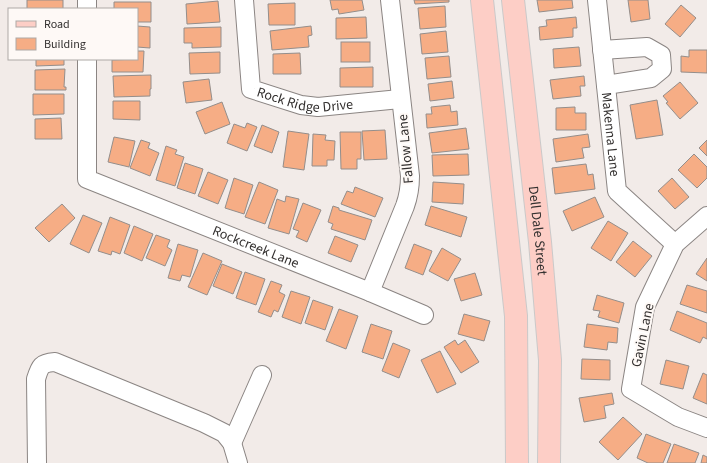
<svg xmlns="http://www.w3.org/2000/svg" width="707" height="463" viewBox="0 0 707 463" font-family="'Source Sans 3',sans-serif">
<style>
.building{fill:#f6ad85;stroke:#948e8b}
.lines{fill:none;stroke-linecap:round;stroke-linejoin:round}
.minor-casing{stroke:#8b8583;stroke-width:20}
.major-casing{stroke:#cac9c9;stroke-width:24}
.minor{stroke:#fff;stroke-width:18}
.major{stroke:#fdcec6;stroke-width:22}
.labels{text-anchor:middle;stroke-width:4;stroke-linejoin:round;paint-order:stroke}
.street-label{font-size:14px;fill:#33302f;stroke:#fef9f6}
</style>
<rect width="100%" height="100%" fill="#f2ebe8"/>
<g class="building">
<rect x="27" y="0" width="36" height="9"/>
<path d="M330,0H362L364,10L339,14L338,9L332,10Z"/>
<path d="M414,0H449V2L415,4Z"/>
<path d="M537,0H572L573,8L539,12Z"/>
<path d="M628,0H648L650,19L631,22Z"/>
<path d="M218,1L220,22L187,24L186,4Z"/>
<path d="M114,2H151V22H137V9H114Z"/>
<path d="M295,3V25H269L268,4Z"/>
<path d="M681,5L696,18L680,37L665,24Z"/>
<path d="M445,6L446,27L420,29L418,8Z"/>
<path d="M366,17L367,38L336,39V18Z"/>
<path d="M576,17L577,28H573V37L540,40L539,27L547,26L546,20Z"/>
<path d="M137,26L150,27V48L137,47Z"/>
<path d="M311,26L312,35L308,36L309,47L272,50L270,31Z"/>
<path d="M221,27V47L192,48V43H184V28Z"/>
<path d="M446,31L448,52L422,54L420,34Z"/>
<rect x="341" y="42" width="29" height="20"/>
<path d="M579,47L581,66L554,68L553,49Z"/>
<path d="M689,50H707V73L681,72V56L689,57Z"/>
<path d="M137,51H144L143,72H112V60L137,59Z"/>
<path d="M220,52V73L190,74L189,53Z"/>
<path d="M300,53L301,74H273V54Z"/>
<path d="M449,56L451,77L427,79L425,58Z"/>
<path d="M36,59H64V65L36,66Z"/>
<path d="M373,67V87H340V68Z"/>
<path d="M65,69L64,87H66V90H35V70Z"/>
<path d="M151,75V89H150V96L114,97L113,76Z"/>
<path d="M584,76L585,86H580L581,96L553,99L550,80Z"/>
<path d="M209,79L212,100L186,103L183,82Z"/>
<path d="M452,81L454,98L430,101L428,84Z"/>
<path d="M680,82L698,103L680,119L666,103L668,102L663,96Z"/>
<path d="M33,94H64V114L33,115Z"/>
<path d="M657,100L663,135L636,139L630,105Z"/>
<path d="M113,101H140V120L113,119Z"/>
<path d="M222,102L230,124L205,134L196,112Z"/>
<path d="M450,105L451,112L457,111L458,125L427,128L426,114H432L431,107Z"/>
<path d="M575,107V113H586V130H556V108Z"/>
<path d="M61,118L62,139H35V119Z"/>
<path d="M247,123L257,127L247,151L227,143L234,124L245,128Z"/>
<path d="M262,125L279,132L272,153L254,146Z"/>
<path d="M466,128L469,149L432,153L429,133Z"/>
<path d="M385,130L387,159L364,160L362,131Z"/>
<path d="M288,131L309,134L304,170L283,167Z"/>
<path d="M340,132H361V159H357V169H341Z"/>
<path d="M313,134L326,135L325,140L335,141L334,160H327V166H312Z"/>
<path d="M588,134L590,147L582,148L584,158L556,162L553,139Z"/>
<path d="M114,137L135,141L129,167L108,162Z"/>
<path d="M141,140L150,143L148,148L159,153L150,176L130,168Z"/>
<path d="M707,140V156L699,148Z"/>
<path d="M166,146L177,150L175,154L184,157L175,186L156,180Z"/>
<path d="M468,154L469,175L433,176L432,155Z"/>
<path d="M694,154L707,167V178L697,188L678,170Z"/>
<path d="M185,163L203,169L195,194L177,188Z"/>
<path d="M586,164L588,175L593,174L595,189L555,194L552,168Z"/>
<path d="M208,172L228,180L218,204L198,196Z"/>
<path d="M234,178L253,185L244,214L225,208Z"/>
<path d="M672,178L689,197L675,209L658,191Z"/>
<path d="M259,182L278,190L265,224L245,217Z"/>
<path d="M433,182L464,184L463,204L432,202Z"/>
<path d="M355,187L383,198L375,217L341,204L347,191L353,193Z"/>
<path d="M286,196L299,199L289,234L268,228L277,199L285,202Z"/>
<path d="M595,197L604,217L572,231L563,211Z"/>
<path d="M303,203L321,210L307,242L296,237L299,231L293,229Z"/>
<path d="M62,204L75,218L49,242L35,228Z"/>
<path d="M333,206L339,208V210L372,220L365,240L331,229L333,224L328,222Z"/>
<path d="M431,206L467,217L461,237L425,225Z"/>
<path d="M83,215L102,223L89,253L70,244Z"/>
<path d="M110,217L130,225L120,254L112,251L111,255L98,251Z"/>
<path d="M608,221L628,233L611,261L591,248Z"/>
<path d="M134,226L153,234L142,261L124,253Z"/>
<path d="M156,235L170,240L167,247L172,250L165,266L146,258Z"/>
<path d="M335,236L358,245L351,262L328,253Z"/>
<path d="M633,241L652,256L635,277L616,262Z"/>
<path d="M178,244L198,250L190,277L182,275L180,281L168,278Z"/>
<path d="M414,244L432,251L423,275L405,268Z"/>
<path d="M442,248L461,259L448,281L429,271Z"/>
<path d="M203,253L222,261L207,295L188,287Z"/>
<path d="M707,258V281L696,274Z"/>
<path d="M222,264L242,272L233,294L213,286Z"/>
<path d="M245,272L265,279L256,305L236,298Z"/>
<path d="M475,273L482,295L461,301L454,279Z"/>
<path d="M271,281L282,285L279,292L285,295L278,312L274,310L271,317L258,312Z"/>
<path d="M687,285L707,291V313L680,304Z"/>
<path d="M291,291L310,297L301,324L282,317Z"/>
<path d="M597,295L624,303L619,323L598,317L600,311L593,310Z"/>
<path d="M313,300L333,307L325,330L305,323Z"/>
<path d="M339,309L358,316L346,349L326,341Z"/>
<path d="M677,311L707,323V339L703,337L700,343L670,330Z"/>
<path d="M464,314L490,321L484,341L458,334Z"/>
<path d="M371,324L392,331L383,359L362,352Z"/>
<path d="M587,324L618,328L617,343L608,342L607,350L584,347Z"/>
<path d="M455,340L458,345L465,340L479,362L461,373L444,347Z"/>
<path d="M393,343L410,350L399,378L382,371Z"/>
<path d="M440,351L456,384L437,393L421,360Z"/>
<path d="M582,359L610,360V380L581,379Z"/>
<path d="M666,360L689,366L683,389L660,384Z"/>
<path d="M703,373L707,375V404L693,398Z"/>
<path d="M612,393L614,404L604,406L606,418L584,422L579,398Z"/>
<path d="M623,417L642,434L618,460L599,442Z"/>
<path d="M646,434L671,444L663,463H648L637,458Z"/>
<path d="M674,444L699,453L695,463H667Z"/>
<path d="M703,455L707,457V463H701Z"/>
</g>
<g class="lines">
<g class="minor-casing">
<g id="minor">
<path id="s1" d="M244,0L251,89L301,105L318,107L400,99"/>
<path id="s2" d="M597,0L617,191L675,244"/>
<path d="M87,9V0"/>
<path d="M602,50L647,47L661,55L662,69L651,78L606,85"/>
<path id="s3" d="M87,59V179L370,292L424,315"/>
<path d="M707,216L675,244L645,307L631,389L678,417L707,428"/>
<path d="M370,292L405,206C409,195 410,187 410,176L390,0"/>
<path d="M232,443L262,375"/>
<path d="M37,463L36,379C40,366 41,363 55,362L204,423L224,433L232,443L238,463"/>
</g>
</g>
<g class="major-casing">
<g id="major">
<path d="M482,0L516,316L517,463"/>
<path id="s4" d="M513,0L540,242L550,360L549,463"/>
</g>
</g>
<use href="#minor" class="minor"/>
<use href="#major" class="major"/>
</g>
<g class="labels">
<g class="street-label">
<text dy="5" stroke="none"><textPath href="#s1" startOffset="145">Rock Ridge Drive</textPath></text>
<text dy="5" stroke="none"><textPath href="#s2" startOffset="135">Makenna Lane</textPath></text>
<text transform="translate(405 149) rotate(-95)" y="5">Fallow Lane</text>
<text dy="5" stroke="none"><textPath href="#s4" startOffset="232">Dell Dale Street</textPath></text>
<text dy="5" stroke="none"><textPath href="#s3" startOffset="302">Rockcreek Lane</textPath></text>
<text transform="translate(642 335) rotate(-78)" y="5">Gavin Lane</text>
</g>
</g>
<rect x="8" y="8" width="130" height="52" fill="#fef9f6" stroke="#ada9a6"/>
<rect x="16" y="21" width="20" height="6" fill="#fdcec6" stroke="#ada9a6"/>
<text x="44" y="28" font-size="12" fill="#33302f">Road</text>
<rect x="16" y="38" width="20" height="12" fill="#f6ad85" stroke="#ada9a6"/>
<text x="44" y="48" font-size="12" fill="#33302f">Building</text>
</svg>
